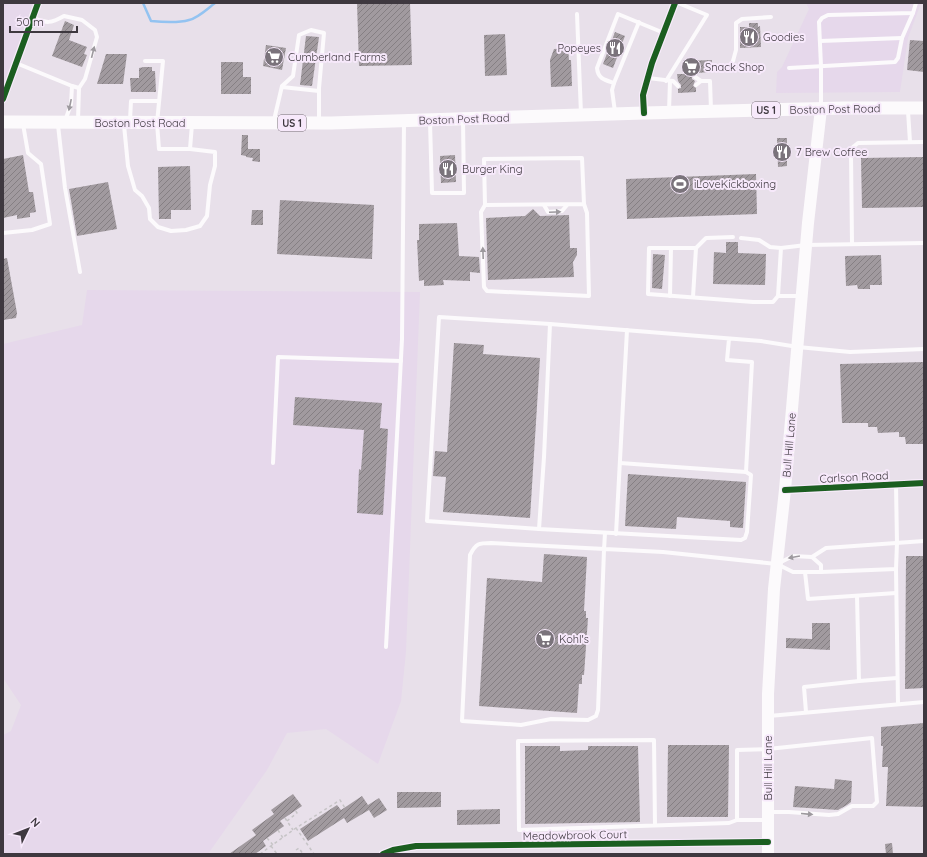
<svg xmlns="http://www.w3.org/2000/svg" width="927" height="857" viewBox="0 0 927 857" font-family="Quicksand,sans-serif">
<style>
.built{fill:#e6d8eb}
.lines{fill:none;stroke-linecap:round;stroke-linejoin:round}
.stream{stroke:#93c3f1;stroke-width:2.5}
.building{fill:url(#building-hatch)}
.path{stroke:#c6c4c6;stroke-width:1.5;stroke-dasharray:3 3;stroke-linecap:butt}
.lane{stroke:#fcfafc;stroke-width:4}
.street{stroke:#fcfafc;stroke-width:8}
.secondary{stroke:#fcfafc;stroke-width:12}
.primary{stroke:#fcfafc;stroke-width:13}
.cycleway-casing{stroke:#f7e9fb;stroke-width:8}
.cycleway{stroke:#1b5e20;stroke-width:6}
.oneway{fill:#9d999e}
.labels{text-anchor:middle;stroke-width:4;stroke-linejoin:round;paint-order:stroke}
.shield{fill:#f7e9fb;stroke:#766d77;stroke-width:1}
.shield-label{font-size:10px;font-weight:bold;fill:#3e383f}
.poi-label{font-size:11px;fill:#3e383f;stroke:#f7e9fb;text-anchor:start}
.street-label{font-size:11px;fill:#3e383f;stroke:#f7e9fb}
</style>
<defs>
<pattern id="building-hatch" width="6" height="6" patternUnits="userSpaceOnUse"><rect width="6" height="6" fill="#a19a9f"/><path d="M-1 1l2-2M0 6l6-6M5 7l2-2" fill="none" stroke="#857f83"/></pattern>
</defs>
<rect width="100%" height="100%" fill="#e8e0ea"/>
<g class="built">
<path d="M3,3H33L3,86Z"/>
<path d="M806,3H921L908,38L900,92L776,93L777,72L782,67L809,9Z"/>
<path d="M87,290L420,292L406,652L401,701L378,764L326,729L287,733L267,770L208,854H3V735L11,731L21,705L3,678V344L82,325Z"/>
</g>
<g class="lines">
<path class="stream" d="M143,3L151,21C161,22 179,23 189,20C198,18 207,9 215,3"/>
</g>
<g class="building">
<path d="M357,3H410L412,65L359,66Z"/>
<path d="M65,21L74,25L69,40L87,47L84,54L87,55L82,67L52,56Z"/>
<path d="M749,23H758V27L760,26L761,47L740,48V27H749Z"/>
<path d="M615,32L625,36L621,46L624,47L620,56L618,55L613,68L603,64Z"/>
<path d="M505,34L507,75L485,76L484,35Z"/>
<path d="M306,36L319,37L312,86L300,85Z"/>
<path d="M910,40L924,41V72L907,70Z"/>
<path d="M266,45L286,48L282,70L263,66Z"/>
<path d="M568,48L569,60H571L572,86L551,87L550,60L554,49Z"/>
<path d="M106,54H127L123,84H97Z"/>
<path d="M712,60V72L695,73L692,75V79L695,81L693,86L696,88V92L678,93V89L681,88V85L678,81L677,74H686L685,61Z"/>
<path d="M221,62H243V77H251V94H221Z"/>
<path d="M144,67H152V71H155L156,92H131L130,78H139V68Z"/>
<path d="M242,135H248V149H260V162L252,161L253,158L246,157V156L241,155Z"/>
<path d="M777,138H787V166L778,167Z"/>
<path d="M23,155L29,192H33L36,212L30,213V217L17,219V215L3,218V159Z"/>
<path d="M455,155L456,182L441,183L440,156Z"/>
<path d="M924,157V207L862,208L861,158Z"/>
<path d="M190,166L191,210H171V219H159L158,167Z"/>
<path d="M756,174L757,214L627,219L626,179Z"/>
<path d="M108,182L117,229L77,236L69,189Z"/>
<path d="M280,200L374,205L372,259L277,254Z"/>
<path d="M533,209L540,216L569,215L570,248H577V255L573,262L574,277L488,280L486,218L525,216Z"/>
<path d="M252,210H263V225H251Z"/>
<path d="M457,223L459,256L479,257L480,273L470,272V281L443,280L444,285L424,286V280L419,281L417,240H419V224Z"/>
<path d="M726,242H738V253L766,254L765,285L713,284L714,252L726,253Z"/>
<path d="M653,254L665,255L662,289L652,288Z"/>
<path d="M881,255L882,285H870V289H858L857,285L846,286L845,256Z"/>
<path d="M7,258L17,313L16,318L3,320V259Z"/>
<path d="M454,343L484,345L483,354L540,358L530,518L443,512L446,477L433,476L435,451L447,452Z"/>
<path d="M924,362V444H906L905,437H899V432L878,433L877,427H868V423H842L840,364Z"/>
<path d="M295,397L382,403L380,428L388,429L383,515L357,513L359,469L361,470L364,430L293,425Z"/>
<path d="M628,474L746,482L743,528L730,527V521L677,517L676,529L625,526Z"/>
<path d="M544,554L587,557L584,611H586V618H588L584,675H582V684H579L577,713L479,706L487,578L542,582Z"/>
<path d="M906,556H924V688L905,689Z"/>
<path d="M812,623H830V650L786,648V638L812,639Z"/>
<path d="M924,723V807L886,806L888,767H882L883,746H881V727Z"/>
<path d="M668,745H729L728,817H667Z"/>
<path d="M525,746H560V751L588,750V746H638L640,822L525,824Z"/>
<path d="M835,779L852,781L851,802L847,805L838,810L793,807L795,786L834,789Z"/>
<path d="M397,792H441V807L397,808Z"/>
<path d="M293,794L302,806L280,821L284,826L263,841L266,846L255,854H229L256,835L252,830L274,814L271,810Z"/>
<path d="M362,796L368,805L379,798L387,810L374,818L369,810L347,823L344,818L308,841L300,829L337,805L341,810Z"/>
<path d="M500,809V824L457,825V810Z"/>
<path d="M892,843L893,854H886L885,844Z"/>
</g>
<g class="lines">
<g class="path">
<path d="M285,818L293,830"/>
<path d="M287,821L297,813L295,810"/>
<path d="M296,828L314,854"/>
<path d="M278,830L283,838"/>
<path d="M267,838L273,845"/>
<path d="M271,846L277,854"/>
<path d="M296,850L299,848L303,854"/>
<path d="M260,854L296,828L340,800L345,808"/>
</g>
<g class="lane">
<path d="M577,14L581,114"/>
<path d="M33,18C47,23 50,24 64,16L82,20L95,30L97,37L85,79L79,88L78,120"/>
<path d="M820,41L902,38"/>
<path d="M733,61L736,50V23L742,19L771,17"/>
<path d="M16,63L72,86L79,88"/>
<path d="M789,68L895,62L898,58L902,38L913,13"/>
<path d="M695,77L701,81H710L711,110"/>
<path d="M648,78L673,81L678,86"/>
<path d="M666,81L707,15L678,3"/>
<path d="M614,83L639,22"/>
<path d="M696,85L701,81"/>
<path d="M282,87L319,91"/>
<path d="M821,106V66L819,22L822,18L828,15L913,13L916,3"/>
<path d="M669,111L670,81"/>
<path d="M908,111L910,142"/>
<path d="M615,112L612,90L614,83C605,80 598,79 597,68L618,14L664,33"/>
<path d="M130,120L131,101H159"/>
<path d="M274,120L282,86L293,76L299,35L311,30L324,33L319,88V122"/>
<path d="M65,121L71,104L72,86"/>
<path d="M430,122L432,193H464L463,120"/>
<path d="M58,125L65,188L80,272"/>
<path d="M124,125L128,166L135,190L142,196L149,208L150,219L158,227L171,231L186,230L200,226L207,216L210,185L215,166V152L190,149H159L157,123L163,61H145"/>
<path d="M190,149L192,124"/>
<path d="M485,205L481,212L484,287L487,291L589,296L587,213L584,204L582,158L484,159L485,205L584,204"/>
<path d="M544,205L548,212L562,211L567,205"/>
<path d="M3,233L32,230L50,224L41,164L28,153L23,124"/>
<path d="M733,237L706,238L696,248H649L648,294L753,302H773L778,296"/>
<path d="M741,238L759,240L770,247L781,248"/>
<path d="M852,244L851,154L853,147L858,143L924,142"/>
<path d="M670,296L671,248"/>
<path d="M799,296H778L781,248L806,245L924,243"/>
<path d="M693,297L696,248"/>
<path d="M729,339L727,360L752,362L746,472L751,475L747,532L745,538L741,540L539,529L544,457L550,324L761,341L798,347L850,352L924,349"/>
<path d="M273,463L278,357L401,361"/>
<path d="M620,463L746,472"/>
<path d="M539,529L427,521L439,317L550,324"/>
<path d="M605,533L604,550L598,710L596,716L588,720L551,719L521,725L462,721L470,555C476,543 479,543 491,543L663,552L777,564L793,572H821L896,569L897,543L896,485"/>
<path d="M616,534L627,330"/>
<path d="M812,557L821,565V572"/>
<path d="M779,563L793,556L812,557L826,548L924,541"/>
<path d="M896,569L898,704"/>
<path d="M805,572L808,599L896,593"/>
<path d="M857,596L859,681L897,678"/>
<path d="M386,647L402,339L404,123"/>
<path d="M806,712L804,687L859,681"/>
<path d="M769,716L924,702"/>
<path d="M766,820H737V750L768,749L872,738L877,802L873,806H852L838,814L829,815L789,812H770"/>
<path d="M655,825L654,740L518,741L519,830L729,823L737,820"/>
</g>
<g class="street">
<path d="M3,99L38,3"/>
<path d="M644,113L643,95L652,63L675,3"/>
<path d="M785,490L924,483"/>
<path d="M383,854L393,850L416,846L768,842"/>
</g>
<path class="secondary" d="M768,854V694L774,589L785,490L808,223L821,109"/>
<path class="primary" d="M3,122L331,123L644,113L844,108H924"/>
<g class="cycleway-casing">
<g id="cycleway">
<path d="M3,99L38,3"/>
<path d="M644,113L643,95L652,63L675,3"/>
<path d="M785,490L924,483"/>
<path d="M383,854L393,850L416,846L768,842"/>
</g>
</g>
<use href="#cycleway" class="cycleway"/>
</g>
<defs><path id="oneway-solid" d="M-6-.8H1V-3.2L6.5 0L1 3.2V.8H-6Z"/></defs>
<g class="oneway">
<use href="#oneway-solid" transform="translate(93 52) rotate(-76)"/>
<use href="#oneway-solid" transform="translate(70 105) rotate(102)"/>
<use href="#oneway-solid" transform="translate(555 212) rotate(-2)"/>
<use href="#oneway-solid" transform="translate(483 253) rotate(-92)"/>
<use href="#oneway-solid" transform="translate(794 557) rotate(170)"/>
<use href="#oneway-solid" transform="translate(807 814) rotate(5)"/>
</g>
<defs>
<g id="restaurant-disc" transform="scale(1)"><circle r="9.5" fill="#7a737b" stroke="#f7e9fb"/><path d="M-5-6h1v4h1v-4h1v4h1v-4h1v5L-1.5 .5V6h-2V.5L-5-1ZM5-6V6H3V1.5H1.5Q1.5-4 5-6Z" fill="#fff"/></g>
<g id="supermarket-disc" transform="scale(1)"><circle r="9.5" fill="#7a737b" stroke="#f7e9fb"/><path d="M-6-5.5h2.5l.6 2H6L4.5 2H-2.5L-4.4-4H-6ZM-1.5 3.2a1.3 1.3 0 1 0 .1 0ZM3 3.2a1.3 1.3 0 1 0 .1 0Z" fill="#fff"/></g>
<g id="stadium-disc" transform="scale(1)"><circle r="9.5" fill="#7a737b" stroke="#f7e9fb"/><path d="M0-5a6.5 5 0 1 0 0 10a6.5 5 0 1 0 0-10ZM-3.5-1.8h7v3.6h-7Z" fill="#fff"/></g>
</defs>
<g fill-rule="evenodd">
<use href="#restaurant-disc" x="749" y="37"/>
<use href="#restaurant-disc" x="615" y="48"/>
<use href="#supermarket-disc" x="274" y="57"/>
<use href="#supermarket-disc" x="691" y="67"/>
<use href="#restaurant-disc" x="782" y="152"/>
<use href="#restaurant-disc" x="448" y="169"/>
<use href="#stadium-disc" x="680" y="184"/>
<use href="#supermarket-disc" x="545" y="639"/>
</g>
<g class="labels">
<g class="shield">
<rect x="752" y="102" width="28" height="16" rx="3"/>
<rect x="278" y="115" width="28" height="16" rx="3"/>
</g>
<g class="shield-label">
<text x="766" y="114">US 1</text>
<text x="292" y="127">US 1</text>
</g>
<g class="poi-label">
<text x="763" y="41">Goodies</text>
<text x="601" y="52" text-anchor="end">Popeyes</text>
<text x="288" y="61">Cumberland Farms</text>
<text x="705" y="71">Snack Shop</text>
<text x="796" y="156">7 Brew Coffee</text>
<text x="462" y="173">Burger King</text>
<text x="694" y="188">iLoveKickboxing</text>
<text x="559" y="643">Kohl's</text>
</g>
<g class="street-label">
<text transform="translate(835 109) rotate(-1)" y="4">Boston Post Road</text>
<text transform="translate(464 119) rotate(-2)" y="4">Boston Post Road</text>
<text x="140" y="127">Boston Post Road</text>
<text transform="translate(789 445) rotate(-85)" y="4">Bull Hill Lane</text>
<text transform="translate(854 477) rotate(-3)" y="4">Carlson Road</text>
<text transform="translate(768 768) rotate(-90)" y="4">Bull Hill Lane</text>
<text transform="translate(575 835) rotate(-1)" y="4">Meadowbrook Court</text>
</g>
</g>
<rect width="927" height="857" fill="none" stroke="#3e383f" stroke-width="8"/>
<g transform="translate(28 829) rotate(47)" stroke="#f7e9fb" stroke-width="3" paint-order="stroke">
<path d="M0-3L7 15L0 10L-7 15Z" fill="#3e383f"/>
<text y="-6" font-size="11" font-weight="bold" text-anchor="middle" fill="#3e383f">N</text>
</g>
<path d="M10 26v6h67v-6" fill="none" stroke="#3e383f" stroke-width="2"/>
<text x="16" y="26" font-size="12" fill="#3e383f" stroke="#f7e9fb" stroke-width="3" paint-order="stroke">50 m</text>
</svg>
